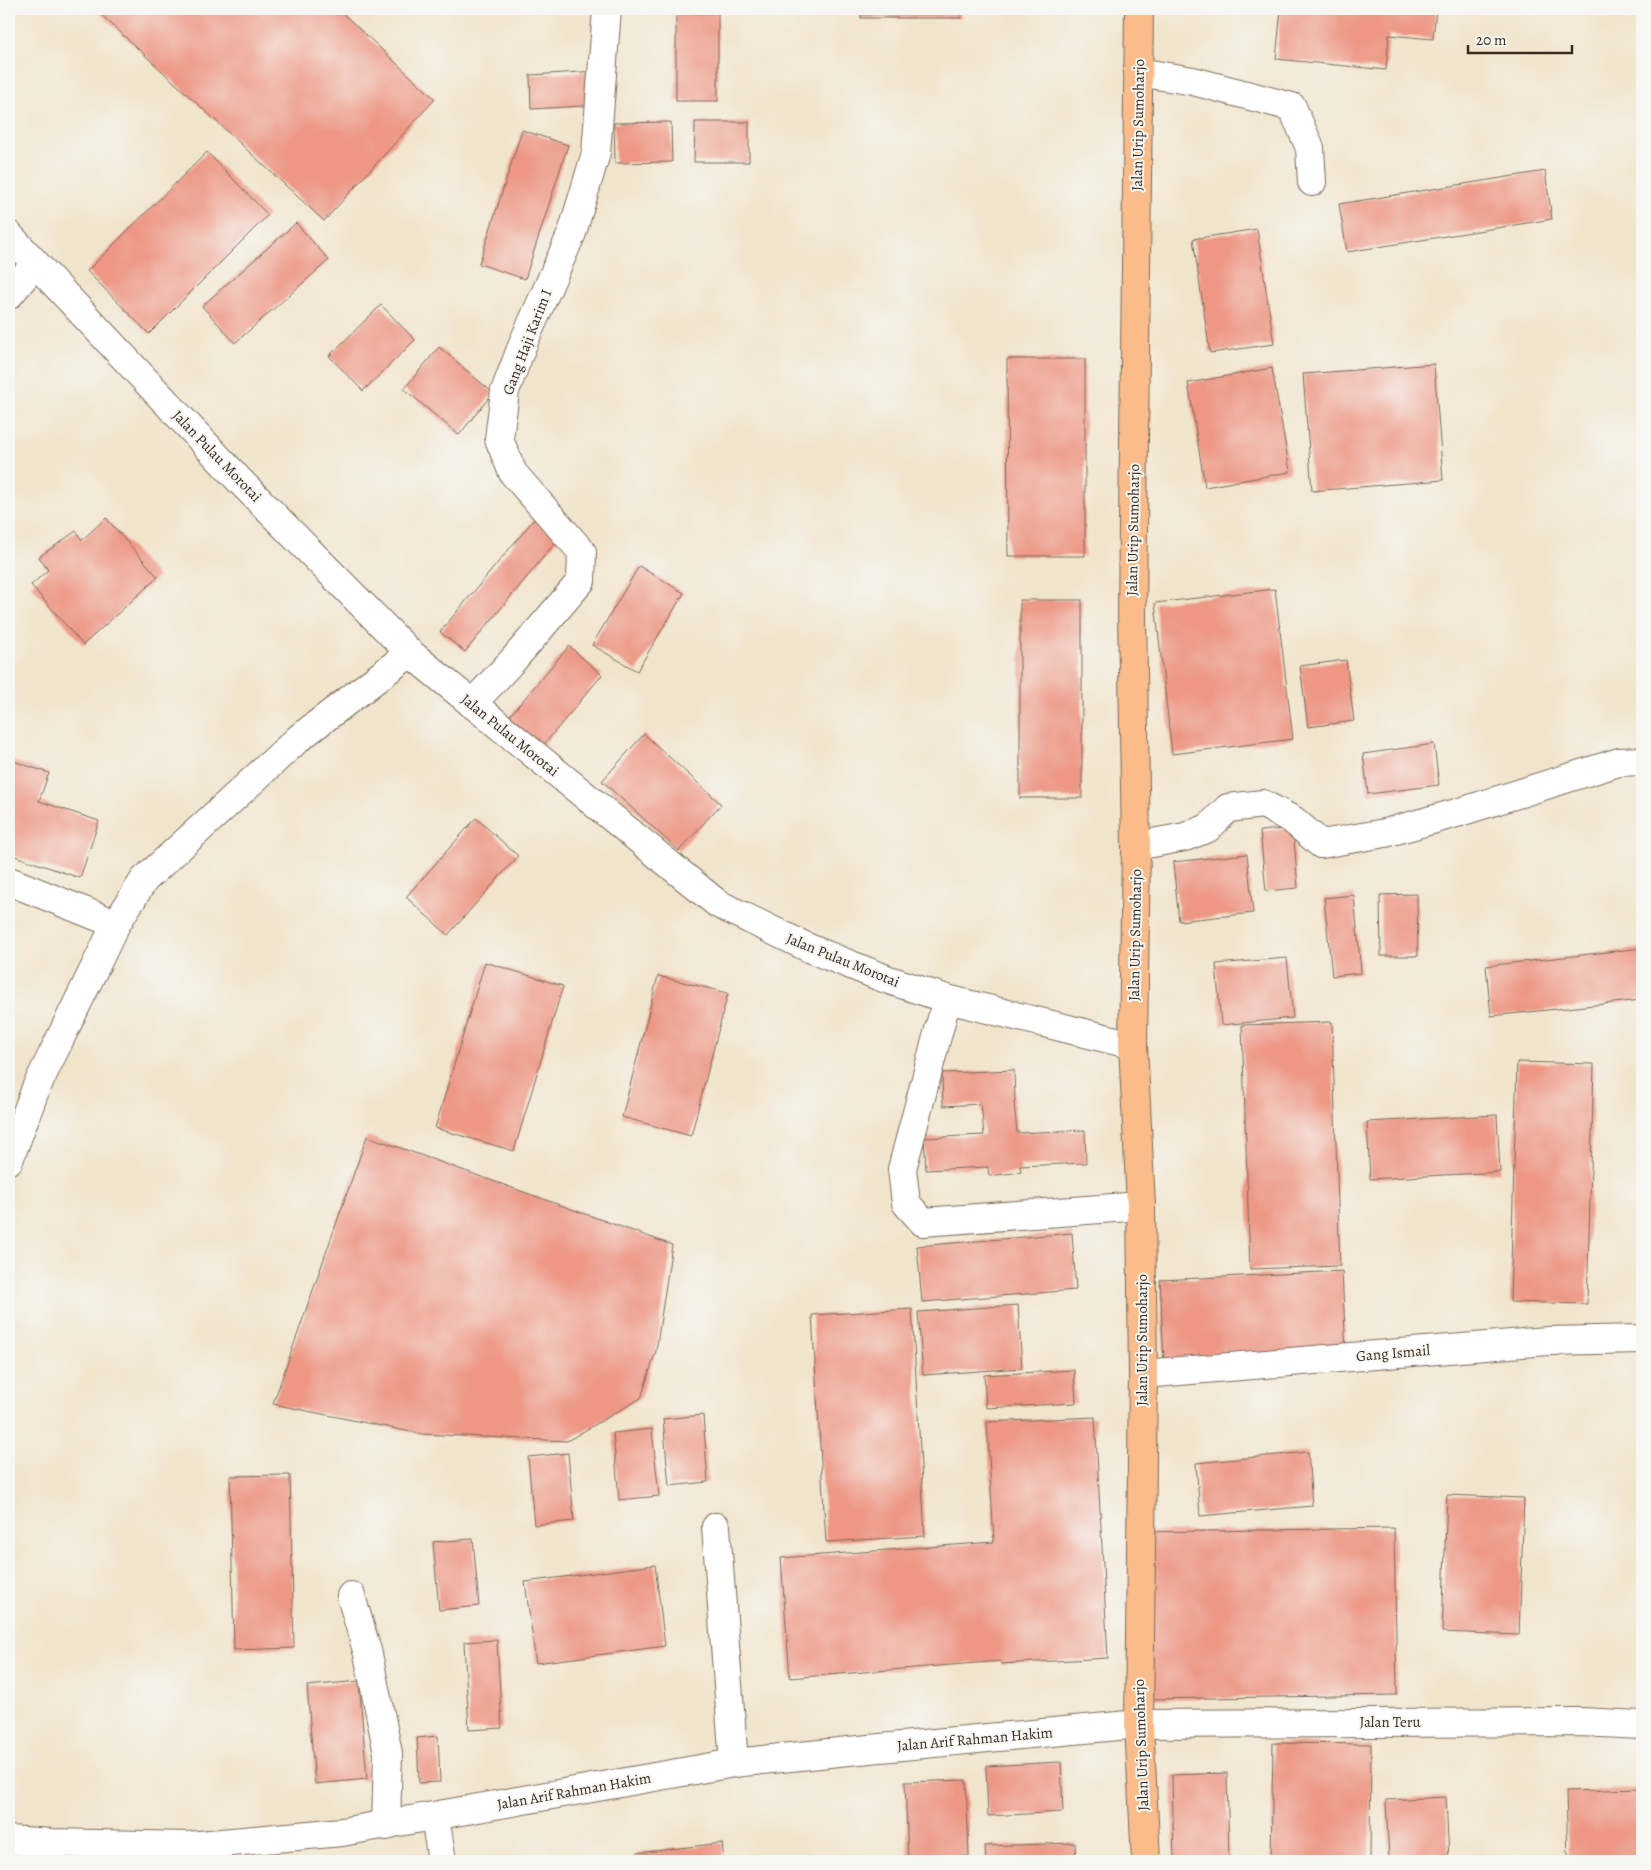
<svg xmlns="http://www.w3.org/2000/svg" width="1651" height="1870" viewBox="0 0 1651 1870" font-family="Alegreya,serif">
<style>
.building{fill:#ed9784}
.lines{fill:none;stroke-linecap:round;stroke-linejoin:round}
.minor-casing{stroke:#7b6b5b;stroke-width:30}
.major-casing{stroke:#7b6b5b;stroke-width:30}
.minor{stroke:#fff;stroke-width:28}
.major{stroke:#f9bc8a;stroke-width:28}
.labels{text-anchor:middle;stroke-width:4;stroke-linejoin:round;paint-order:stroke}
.street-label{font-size:15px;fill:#3b2a1e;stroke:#f6f6f2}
</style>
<rect width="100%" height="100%" fill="#f6f6f2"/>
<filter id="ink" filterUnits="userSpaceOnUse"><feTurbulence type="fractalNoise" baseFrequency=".02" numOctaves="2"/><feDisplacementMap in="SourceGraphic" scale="10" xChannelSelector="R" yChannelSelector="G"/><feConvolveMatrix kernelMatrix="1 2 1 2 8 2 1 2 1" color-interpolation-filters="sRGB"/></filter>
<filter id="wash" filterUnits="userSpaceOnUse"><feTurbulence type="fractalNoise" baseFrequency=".0096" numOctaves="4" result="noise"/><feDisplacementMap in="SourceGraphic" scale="20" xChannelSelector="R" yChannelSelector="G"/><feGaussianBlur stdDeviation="1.12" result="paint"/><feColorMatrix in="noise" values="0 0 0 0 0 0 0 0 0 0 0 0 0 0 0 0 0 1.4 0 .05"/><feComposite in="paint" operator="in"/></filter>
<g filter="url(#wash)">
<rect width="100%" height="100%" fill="#f1e4cc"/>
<g id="blocks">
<g class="building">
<path d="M95,9H338L435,99L324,221Z"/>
<rect x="861" y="9" width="100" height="9"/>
<path d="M1281,9H1436L1433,39L1389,35L1386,70L1276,59Z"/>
<rect x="676" y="13" width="42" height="88"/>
<path d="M598,71L600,105L531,109L530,75Z"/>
<path d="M671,122L672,162L615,163L614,123Z"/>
<path d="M695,122H749V162H694Z"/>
<path d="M522,130L568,145L525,279L479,264Z"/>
<path d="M207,152L268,215L149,334L87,271Z"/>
<path d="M1545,171L1552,219L1347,252L1339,204Z"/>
<path d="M296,223L329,260L235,343L202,306Z"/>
<path d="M1257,229L1274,344L1210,353L1193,239Z"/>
<path d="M381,305L415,340L363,391L329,356Z"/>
<path d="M439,347L493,393L459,435L404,389Z"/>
<path d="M1007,359H1085V556H1008Z"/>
<path d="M1434,364L1443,480L1312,491L1303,374Z"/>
<path d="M1272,368L1290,472L1205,487L1188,383Z"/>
<path d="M536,517L560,537L465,652L440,632Z"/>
<path d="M106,518L158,577L83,645L31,585L48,570L39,557L76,531L82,540Z"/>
<path d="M639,566L684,593L637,671L592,645Z"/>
<path d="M1275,589L1293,739L1172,754L1155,603Z"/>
<rect x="1020" y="600" width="62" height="198"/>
<path d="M569,646L602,675L541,748L507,719Z"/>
<path d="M1346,660L1354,721L1308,727L1300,666Z"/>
<path d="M644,734L721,804L679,851L602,781Z"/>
<path d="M1434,744L1439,785L1368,794L1363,754Z"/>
<path d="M13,761L49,773L39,801L99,821L80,878L9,854V774Z"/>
<path d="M476,818L518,856L448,935L406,897Z"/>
<path d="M1293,828L1298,888L1266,891L1260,831Z"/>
<path d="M1247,854L1253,913L1179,921L1173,862Z"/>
<path d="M1417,894L1418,956H1381L1380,895Z"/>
<path d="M1354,895L1361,973L1332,976L1324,898Z"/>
<path d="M1642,948V1000L1491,1016L1486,966Z"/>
<path d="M1287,958L1293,1018L1221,1025L1216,964Z"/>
<path d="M485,962L563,986L514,1151L435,1128Z"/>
<path d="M658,976L728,993L691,1136L622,1117Z"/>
<path d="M1332,1022L1340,1266L1250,1269L1242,1025Z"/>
<path d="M1517,1062L1594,1064L1587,1304L1510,1302Z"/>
<path d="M1014,1070L1015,1102H1014L1017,1133L1085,1130L1086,1163L1020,1166L1021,1172L989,1176L988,1167L926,1170L924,1138L984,1135L981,1104L943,1106L942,1073Z"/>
<path d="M1497,1115L1500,1172L1370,1179L1367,1122Z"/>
<path d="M367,1136L672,1245L656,1351L641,1398L567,1441L421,1434L273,1404Z"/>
<path d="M1072,1233L1076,1290L922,1302L917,1246Z"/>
<path d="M1342,1271L1346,1353L1164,1363L1160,1280Z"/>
<path d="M1018,1305L1022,1368L923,1375L918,1312Z"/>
<path d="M912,1309L925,1536L826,1542L812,1315Z"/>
<path d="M1074,1370L1076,1403L986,1408L984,1375Z"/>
<path d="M703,1415L708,1482L669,1486L663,1419Z"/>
<path d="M1095,1417L1108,1658L1001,1664V1661L790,1678L781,1558L994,1542L987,1422Z"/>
<path d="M652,1429L659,1496L619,1500L613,1433Z"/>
<path d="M1308,1452L1312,1506L1200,1516L1196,1463Z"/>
<path d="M568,1453L574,1521L534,1525L528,1457Z"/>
<path d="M290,1475L294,1648L234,1650L230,1476Z"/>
<path d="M1447,1495L1524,1498L1519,1635L1442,1632Z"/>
<path d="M1394,1528L1397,1695L1148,1699L1145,1532Z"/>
<path d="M473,1539L479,1606L439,1610L433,1542Z"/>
<path d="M655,1565L665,1646L536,1663L525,1582Z"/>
<path d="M497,1640L502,1728L469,1730L464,1642Z"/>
<path d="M359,1681L367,1779L315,1784L307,1686Z"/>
<path d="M438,1736L440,1782L419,1783L417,1738Z"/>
<path d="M1273,1743L1371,1744L1370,1861H1271Z"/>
<path d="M1061,1762L1063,1812L988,1816L986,1766Z"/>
<path d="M1227,1773L1229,1861H1174L1172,1775Z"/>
<path d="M966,1780L969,1856L908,1858L905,1782Z"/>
<path d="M1642,1789V1861H1568L1566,1791Z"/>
<path d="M1446,1797L1449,1861H1389L1386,1800Z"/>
<path d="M722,1843L724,1861H638L637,1853Z"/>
<path d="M1075,1843L1076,1861H986L985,1846Z"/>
</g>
</g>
</g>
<g filter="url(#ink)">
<use href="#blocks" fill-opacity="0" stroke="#7b6b5b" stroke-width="1"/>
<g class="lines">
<g class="minor-casing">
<g id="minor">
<path d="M1138,72L1193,81L1292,107L1310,148L1312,182"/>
<path d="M9,235L241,482L410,653L718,904L811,949L886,979L947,999L1133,1045"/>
<path d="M9,295L35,264"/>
<path d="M472,704L514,659L581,581L582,552L513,473L499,439L505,391L524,341L572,233L596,153L607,9"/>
<path d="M1136,846L1185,837L1208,828L1228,808L1263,804L1293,820L1321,844L1385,833L1460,812L1619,762L1642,761"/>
<path d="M9,881L116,924"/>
<path d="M947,999L902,1169L906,1203L923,1222L1141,1206"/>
<path d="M9,1160L36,1088L116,924L144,880L299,738L410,653"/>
<path d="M1143,1374L1547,1341L1642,1339"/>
<path d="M716,1527L734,1763"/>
<path d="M351,1596L368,1654L388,1753L386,1826"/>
<path d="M435,1817L442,1861"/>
<path d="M9,1840L52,1843L188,1846L342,1832L734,1763L848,1751L1139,1724L1580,1722L1642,1725"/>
</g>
</g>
<g class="major-casing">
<path id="major" d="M1139,9L1132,613L1136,846L1133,1045L1141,1206L1143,1374L1139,1724L1146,1861"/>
</g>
<use href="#minor" class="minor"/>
<use href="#major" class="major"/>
</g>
</g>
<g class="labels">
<g class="street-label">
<text transform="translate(1138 125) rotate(-89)" y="5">Jalan Urip Sumoharjo</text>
<text transform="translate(527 342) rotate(-69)" y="5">Gang Haji Karim I</text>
<text transform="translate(217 456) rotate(46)" y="5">Jalan Pulau Morotai</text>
<text transform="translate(1133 530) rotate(-89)" y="5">Jalan Urip Sumoharjo</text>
<text transform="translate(510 735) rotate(39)" y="5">Jalan Pulau Morotai</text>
<text transform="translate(1135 935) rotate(-89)" y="5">Jalan Urip Sumoharjo</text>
<text transform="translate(843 960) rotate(22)" y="5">Jalan Pulau Morotai</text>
<text transform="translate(1142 1340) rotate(-90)" y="5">Jalan Urip Sumoharjo</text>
<text transform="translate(1393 1353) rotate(-5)" y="5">Gang Ismail</text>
<text x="1390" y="1727">Jalan Teru</text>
<text transform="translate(975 1739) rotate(-5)" y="5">Jalan Arif Rahman Hakim</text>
<text transform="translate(1141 1745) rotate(-92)" y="5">Jalan Urip Sumoharjo</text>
<text transform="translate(574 1791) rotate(-10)" y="5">Jalan Arif Rahman Hakim</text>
</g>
</g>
<rect width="1651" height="1870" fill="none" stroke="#f6f6f2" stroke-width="30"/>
<path d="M1468 45v8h104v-8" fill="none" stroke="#3b2a1e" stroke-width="2.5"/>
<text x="1476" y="45" font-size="15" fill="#3b2a1e" stroke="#f6f6f2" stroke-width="4" paint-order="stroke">20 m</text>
</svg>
